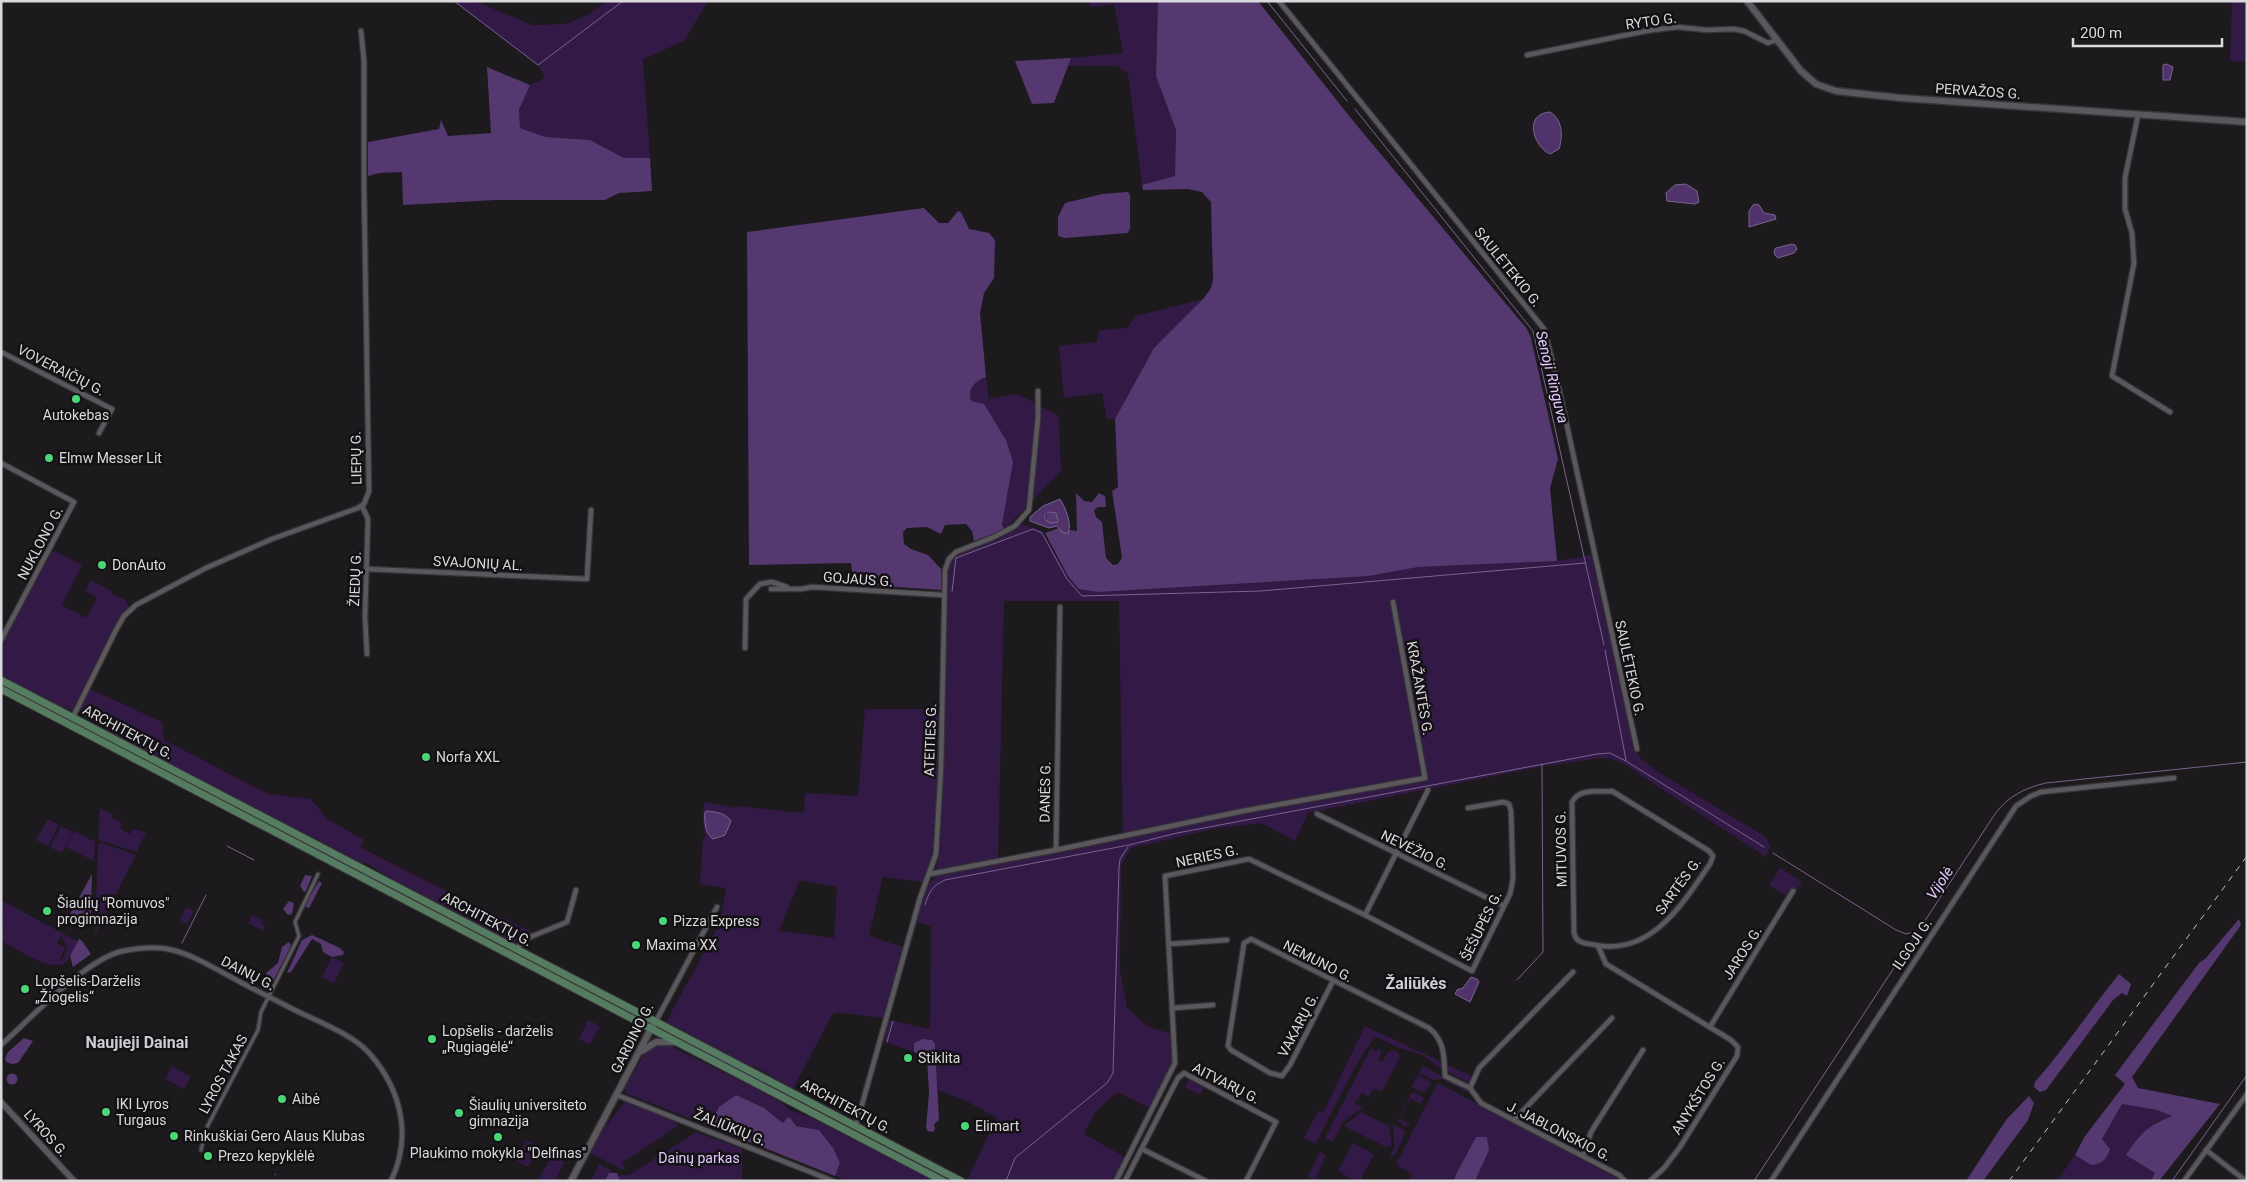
<svg xmlns="http://www.w3.org/2000/svg" width="2248" height="1182" viewBox="0 0 2248 1182" font-family="Roboto,sans-serif">
<style>
.green{fill:#321946;fill-rule:evenodd}
.forest{fill:#563871}
.water{fill:#50336b;stroke:#79658d;fill-rule:evenodd}
.lines{fill:none;stroke-linecap:round;stroke-linejoin:round}
.stream{stroke:#79658d;stroke-width:1}
.pedestrian-casing{stroke:#353436;stroke-width:5.5}
.minor-casing{stroke:#353436;stroke-width:7}
.tertiary-casing{stroke:#353436;stroke-width:8}
.secondary-casing{stroke:#353436;stroke-width:9}
.primary-casing{stroke:#353436;stroke-width:9}
.pedestrian{stroke:#5a585c;stroke-width:3}
.minor{stroke:#5a585c;stroke-width:4.5}
.tertiary{stroke:#5a585c;stroke-width:5.5}
.secondary{stroke:#5a585c;stroke-width:6}
.primary{stroke:#557b60;stroke-width:7}
.rail{stroke:#c2c1c3;stroke-width:1;stroke-dasharray:6 6;stroke-linecap:butt}
.poi-dot{fill:#4ad777;stroke:#131114;stroke-width:2}
.labels{text-anchor:middle;stroke-width:5;stroke-linejoin:round;paint-order:stroke}
.street-label{font-size:14px;fill:#dad9db;stroke:#131114}
.poi-label{font-size:14px;fill:#dad9db;stroke:#131114;text-anchor:start}
.park-label{font-size:14px;fill:#e3caff;stroke:#131114}
.water-label{font-size:15px;font-style:italic;fill:#e3c9fe;stroke:#131114}
.quarter-label{font-size:16px;font-weight:bold;fill:#cfcdd2;stroke:#131114}
</style>
<rect width="100%" height="100%" fill="#1c1a1d"/>
<g class="green">
<path d="M454,1H475L533,25L565,24L586,16L607,1H708L684,41L643,59L650,158H624L590,140L545,137L520,128L519,110L530,85L545,78L538,65Z"/>
<path d="M1090,1H1158L1156,76L1176,130L1175,176L1142,185L1128,74L1117,66H1068L1071,58L1123,53L1114,4L1090,7Z"/>
<path d="M2232,1H2247V62L2230,61Z"/>
<path d="M1203,299L1154,348L1115,419H1107L1102,393L1064,398L1059,346L1097,342L1099,330L1127,328L1136,316Z"/>
<path d="M986,377L989,399L1018,394L1059,416L1061,471L1004,530L969,396C971,385 975,381 986,377Z"/>
<path d="M1020,524L1041,530L1068,576L1098,592L1369,576L1418,567L1557,561L1591,555L1633,742L1640,758L1658,772L1766,837L1770,847L1766,857L1624,764L1611,759L1600,758L1539,767L1308,813L1295,841L1261,823L1218,828L1131,848L1121,865L1120,970L1127,1008L1149,1027L1172,1034V1063L1168,1075L1149,1108L1118,1092L1096,1111L1084,1134L1125,1157L1113,1181H969L967,1180L997,1118L966,1101L938,1090L935,1044L914,1043V1052L884,1042L889,1020L930,1029L931,926L915,921C920,905 923,885 938,875L1123,839L1119,601H1004L998,859L940,870L936,868L940,851L946,622L948,576L951,560L960,553L1013,530Z"/>
<path d="M55,551L82,565L62,605L86,618L97,598L85,591L91,580L112,591L111,593L125,600L129,606L75,708L72,710L58,706L1,676V646L52,552Z"/>
<path d="M1,683L143,758L1,686Z"/>
<path d="M90,689L162,722L164,739L166,741L268,794L311,799L327,819L364,840L360,847L432,884L532,932L524,934L514,943L398,883L370,865L357,861L122,739L80,713V706Z"/>
<path d="M865,709H941L933,860L923,882L883,877L869,936L903,947L883,1018L836,1012L832,1015L793,1089L756,1067L745,1064L666,1022L720,923L726,888L700,884L703,838L705,837L703,821L704,802L735,808L736,806L804,813L805,793L858,796ZM708,811L718,812L731,821L719,838L708,836L705,824ZM800,880L837,887L834,938L779,931Z"/>
<path d="M148,760L507,947V948L149,762Z"/>
<path d="M100,808L113,815L112,818L122,823L120,828L130,834L133,829L146,832L137,852L98,840Z"/>
<path d="M48,819L59,825L48,846L36,840Z"/>
<path d="M61,826L73,832L62,853L50,847Z"/>
<path d="M74,831L95,842L94,861L66,847Z"/>
<path d="M99,842L136,855L95,934L98,844Z"/>
<path d="M1780,868L1802,882L1796,891L1792,889L1787,896L1769,885Z"/>
<path d="M1,900L77,941C74,948 71,957 66,962C52,974 16,948 1,941V936L5,933L1,931V917L3,912L1,913V908L5,906L1,904ZM61,936L67,947L64,957L59,961L65,948L57,943Z"/>
<path d="M186,907L194,911L187,924L180,920Z"/>
<path d="M252,915L263,920L261,924L265,926L263,931L248,923Z"/>
<path d="M512,950L646,1020V1021L512,952Z"/>
<path d="M332,957L344,963L334,983L322,977Z"/>
<path d="M588,1020L600,1026L590,1045L579,1039Z"/>
<path d="M1365,1026L1471,1076L1469,1083L1437,1066L1423,1055L1399,1048L1377,1037C1365,1042 1325,1127 1316,1144L1304,1138L1318,1111L1323,1113Z"/>
<path d="M661,1029L821,1111L659,1031Z"/>
<path d="M664,1043L775,1097L790,1110L810,1117L934,1181H847L835,1176L840,1163L819,1130L784,1123L764,1108L736,1095L719,1107L709,1126L625,1093V1087L647,1049L650,1046Z"/>
<path d="M1371,1048L1376,1052L1378,1048L1382,1051L1378,1060L1382,1062L1387,1053L1393,1050L1398,1052L1400,1057L1382,1091L1373,1089L1369,1097L1362,1093L1354,1104L1363,1107L1342,1123L1333,1142L1325,1138Z"/>
<path d="M172,1066L191,1077L184,1089L165,1079Z"/>
<path d="M1423,1066L1471,1092V1094L1442,1079L1433,1080L1419,1073Z"/>
<path d="M1418,1075L1432,1082L1425,1093L1411,1087Z"/>
<path d="M1189,1079L1204,1087L1200,1095L1185,1087Z"/>
<path d="M1437,1084H1440L1622,1181H1475L1476,1137L1456,1173L1454,1181H1409L1412,1174L1398,1166L1397,1162Z"/>
<path d="M1414,1092L1424,1098L1421,1104L1410,1099L1400,1119L1410,1124L1405,1127L1398,1121L1411,1094Z"/>
<path d="M626,1101L677,1121L678,1126L622,1163L625,1169L623,1170L590,1153L604,1128Z"/>
<path d="M2122,1104L2157,1110L2172,1116L2156,1122L2126,1155L2155,1173L2151,1181H2057L2075,1155L2091,1165L2108,1146L2102,1139Z"/>
<path d="M1361,1112L1389,1126L1392,1146L1389,1145L1388,1148L1344,1126Z"/>
<path d="M1393,1124L1404,1130L1405,1134L1395,1155L1389,1157L1394,1148Z"/>
<path d="M859,1130L954,1181H949L858,1133Z"/>
<path d="M696,1132L742,1149V1181H591L599,1164L618,1175H629Z"/>
<path d="M526,1140L538,1146L528,1167L516,1161Z"/>
<path d="M1353,1143L1374,1154L1360,1181H1356L1338,1171Z"/>
<path d="M1320,1152L1326,1155L1315,1181L1308,1176Z"/>
<path d="M553,1154L565,1162L555,1181H542L539,1178Z"/>
</g>
<g class="forest">
<path d="M1158,1H1258L1354,122L1527,329L1531,338L1558,459L1550,488L1557,561L1418,567L1369,576L1098,592L1079,589L1068,576L1045,533L1059,528L1062,532L1068,534L1069,530L1077,531L1076,493L1084,501L1092,502L1099,493L1105,496L1106,507H1098L1094,510L1096,517L1102,522L1106,558L1113,565L1118,564L1122,558L1112,491L1118,487L1115,419L1154,348L1203,299L1211,288L1213,280L1211,202L1202,192L1188,189L1143,190L1142,185L1175,176L1176,130L1156,76Z"/>
<path d="M1071,58L1054,103L1032,104L1015,61Z"/>
<path d="M487,67L530,85L519,110L520,128L545,137L590,140L624,158H650L652,191L619,193L605,200H496L403,205L402,172L379,173L368,176V142L439,129L441,120L448,136L491,133Z"/>
<path d="M1128,192L1130,195V228L1128,233L1065,238L1058,236V217L1065,203L1102,194Z"/>
<path d="M924,208L939,223H948L958,211L961,212L969,229L989,233L995,240L994,278L984,293L980,313L986,377C975,381 967,388 971,401L984,404L1006,440L1013,462L1002,524L1004,530L974,541L972,531L966,524L945,525L941,534L927,527L907,528L903,532L904,544L911,549L928,555L941,569V590L854,584L851,563L749,565L747,232Z"/>
<circle cx="1052" cy="518" r="6"/>
<path d="M92,874L91,913L87,925C81,929 72,924 68,918Z"/>
<path d="M305,875L312,876L306,891L304,892L300,886Z"/>
<path d="M319,881L322,883L309,908L304,906Z"/>
<path d="M289,901L294,903L292,914L288,915L283,909Z"/>
<path d="M2239,919L2241,925L2132,1077L2138,1088L2220,1104L2159,1181H2151L2155,1173L2126,1155C2141,1133 2147,1126 2172,1116L2157,1110L2122,1104L2102,1139L2110,1149C2107,1159 2102,1164 2091,1165L2075,1155L2085,1136L2125,1084L2115,1075L2199,963L2206,958Z"/>
<path d="M312,935L340,948L344,952L343,955L332,957L323,952L321,944L312,939L291,972L287,973L302,940Z"/>
<path d="M79,939L82,941L91,954L73,967L70,956Z"/>
<path d="M289,942L291,946L272,983H269L266,973L278,963L282,947Z"/>
<path d="M2119,974L2131,984L2127,996L2122,993L2113,1000L2046,1090L2040,1092L2034,1087L2035,1082C2065,1048 2090,1010 2119,974Z"/>
<path d="M24,1038L33,1041L18,1063L12,1064L6,1062L5,1059L8,1052Z"/>
<path d="M923,1039L932,1040L935,1044L939,1120L934,1124L935,1129L933,1132L928,1131L926,1128L929,1093L927,1057L914,1052V1043Z"/>
<circle cx="12" cy="1079" r="5.5"/>
<path d="M736,1095L764,1108L783,1123L787,1118H790L796,1126L819,1130L833,1148L840,1163L835,1176L709,1126L719,1107Z"/>
<path d="M2029,1096L2034,1103L2028,1120L1983,1181H1966L2006,1120Z"/>
<path d="M1476,1137H1487L1489,1150L1475,1181H1454L1456,1174Z"/>
<path d="M609,1173H617L620,1181H605Z"/>
</g>
<g class="water">
<path d="M2166,64L2173,67L2170,80H2163V65Z"/>
<path d="M1550,112C1563,120 1563,136 1559,149L1550,154C1533,146 1523,114 1550,112Z"/>
<path d="M1686,184L1697,191L1699,202L1695,204L1667,201L1666,193L1675,185Z"/>
<path d="M1754,204L1759,205L1764,213L1775,215L1776,219L1749,227V211Z"/>
<path d="M1792,244L1795,245L1797,249L1794,253L1778,258L1775,255L1774,250L1776,248Z"/>
<path d="M1060,499C1066,509 1072,523 1068,534L1062,532L1057,526L1049,528L1030,521V517L1043,506ZM1049,512L1056,513L1058,522L1051,523L1045,520V515Z"/>
<path d="M707,811C717,812 725,813 731,821L725,835L713,839C705,834 704,821 705,812Z"/>
<path d="M1471,977L1477,979L1479,982L1470,1002L1455,994L1457,990L1463,988Z"/>
</g>
<g class="lines">
<g class="stream">
<path d="M454,1L538,65L623,1"/>
<path d="M1267,1L1347,101"/>
<path d="M1355,109L1533,331L1604,645"/>
<path d="M952,592L956,558L1033,529L1042,533L1067,579L1082,596L1261,591L1585,563"/>
<path d="M1605,650L1626,760"/>
<path d="M227,846L254,860"/>
<path d="M1773,853L1896,930L1906,934L1916,931"/>
<path d="M925,905C929,892 932,886 945,880L1129,845L1177,833L1597,754L1610,753L1626,761L1764,847"/>
<path d="M182,943L206,895"/>
<path d="M1517,980L1543,952L1542,764"/>
<path d="M887,1042L893,1021"/>
<path d="M275,1175L276,1174"/>
<path d="M1006,1181L1015,1158L1107,1083L1113,1073L1119,867L1120,859L1128,847"/>
<path d="M1754,1181L1995,814C2008,796 2025,788 2046,783L2247,762"/>
<path d="M2172,1181L2247,1075"/>
</g>
<g class="pedestrian-casing">
<path id="pedestrian" d="M201,1150L206,1129L258,1030L261,1012L299,936L295,922L318,874"/>
</g>
<g class="minor-casing">
<g id="minor">
<path d="M1279,1L1544,329L1556,375L1637,749"/>
<path d="M1527,55L1646,31L1677,27L1707,30L1733,29L1744,31L1768,43L1776,40"/>
<path d="M2138,115L2125,178V209L2132,233L2134,263L2112,376L2170,412"/>
<path d="M1,352L112,409L99,433"/>
<path d="M1,463L74,502L1,640"/>
<path d="M362,506L368,519L365,616L367,654"/>
<path d="M367,569L587,579L591,510"/>
<path d="M771,589H801L812,587L943,595"/>
<path d="M745,648L746,599L760,584L772,582L787,587"/>
<path d="M73,717L116,630L124,616L136,605L206,568L272,539L358,508L364,504L369,491L364,188V61L361,31"/>
<path d="M1612,791L1709,851L1713,856L1710,864C1683,903 1652,956 1595,945C1585,943 1577,944 1574,933L1572,802C1579,788 1598,792 1612,791Z"/>
<path d="M1317,814L1504,906"/>
<path d="M1056,850L1243,811L1425,778L1393,602"/>
<path d="M930,874L1056,850L1060,607"/>
<path d="M1365,915L1428,790"/>
<path d="M1169,944L1227,940"/>
<path d="M1598,946L1606,964L1731,1040L1738,1047L1737,1056L1680,1147L1664,1168L1650,1181"/>
<path d="M517,949L523,940L567,922L576,890"/>
<path d="M1333,981L1290,1065L1282,1076L1270,1073L1231,1050L1228,1046L1244,943L1251,939L1429,1028C1445,1041 1444,1057 1445,1076L1470,1088L1481,1103L1619,1175L1625,1181"/>
<path d="M1173,1008L1213,1005"/>
<path d="M656,1021L717,907"/>
<path d="M1710,1027L1793,891"/>
<path d="M1,1045C30,1019 87,958 123,951C139,948 157,946 172,950C193,955 212,967 231,977C249,987 267,996 285,1005C310,1019 351,1032 370,1054C402,1091 412,1137 391,1181"/>
<path d="M1470,1088L1479,1068L1573,972"/>
<path d="M617,1095L833,1181"/>
<path d="M1514,1120L1612,1018"/>
<path d="M856,1126L920,898L936,854L941,767L945,570L949,559L956,552L994,537L1015,526L1029,510L1038,418V391"/>
<path d="M1142,1149L1206,1181"/>
<path d="M2206,1150L2246,1181"/>
<path d="M1583,1155L1591,1132L1643,1050"/>
<path d="M1116,1181L1175,1063L1165,876L1249,859L1365,915L1472,971L1510,894L1513,879L1511,811L1509,804L1503,802L1468,808"/>
<path d="M1125,1181L1178,1078L1184,1073L1276,1122L1246,1181"/>
<path d="M1771,1181L2016,806L2031,796L2041,792L2174,778"/>
<path d="M2184,1181L2247,1094"/>
</g>
</g>
<g class="tertiary-casing">
<path id="tertiary" d="M1,1102L74,1181"/>
</g>
<g class="secondary-casing">
<g id="secondary">
<path d="M1747,1L1801,71L1816,84L1836,91L1901,98L2247,122"/>
<path d="M642,1051L656,1042H676"/>
<path d="M571,1181L653,1025"/>
</g>
</g>
<g class="primary-casing">
<g id="primary">
<path d="M1,680L961,1181"/>
<path d="M1,689L943,1181"/>
</g>
</g>
<use href="#pedestrian" class="pedestrian"/>
<use href="#minor" class="minor"/>
<use href="#tertiary" class="tertiary"/>
<use href="#secondary" class="secondary"/>
<use href="#primary" class="primary"/>
<path class="rail" d="M2009,1181L2247,856"/>
</g>
<g class="poi-dot">
<circle cx="76" cy="399" r="5"/>
<circle cx="49" cy="458" r="5"/>
<circle cx="102" cy="565" r="5"/>
<circle cx="426" cy="757" r="5"/>
<circle cx="47" cy="911" r="5"/>
<circle cx="663" cy="921" r="5"/>
<circle cx="636" cy="945" r="5"/>
<circle cx="25" cy="989" r="5"/>
<circle cx="432" cy="1039" r="5"/>
<circle cx="908" cy="1058" r="5"/>
<circle cx="282" cy="1099" r="5"/>
<circle cx="106" cy="1112" r="5"/>
<circle cx="459" cy="1113" r="5"/>
<circle cx="965" cy="1126" r="5"/>
<circle cx="174" cy="1136" r="5"/>
<circle cx="498" cy="1137" r="5"/>
<circle cx="208" cy="1156" r="5"/>
</g>
<g class="labels">
<g class="street-label">
<text transform="translate(1651 21) rotate(-8)" y="5">RYTO G.</text>
<text transform="translate(1978 91) rotate(4)" y="5">PERVAŽOS G.</text>
<text transform="translate(1508 267) rotate(51)" y="5">SAULĖTEKIO G.</text>
<text transform="translate(61 370) rotate(27)" y="5">VOVERAIČIŲ G.</text>
<text transform="translate(356 458) rotate(-91)" y="5">LIEPŲ G.</text>
<text transform="translate(40 543) rotate(-62)" y="5">NUKLONO G.</text>
<text transform="translate(478 563) rotate(3)" y="5">SVAJONIŲ AL.</text>
<text transform="translate(355 579) rotate(-88)" y="5">ŽIEDŲ G.</text>
<text transform="translate(858 579) rotate(4)" y="5">GOJAUS G.</text>
<text transform="translate(1630 668) rotate(78)" y="5">SAULĖTEKIO G.</text>
<text transform="translate(1420 688) rotate(80)" y="5">KRAŽANTĖS G.</text>
<text transform="translate(128 732) rotate(28)" y="5">ARCHITEKTŲ G.</text>
<text transform="translate(930 740) rotate(-88)" y="5">ATEITIES G.</text>
<text transform="translate(1045 792) rotate(-89)" y="5">DANĖS G.</text>
<text transform="translate(1561 849) rotate(-91)" y="5">MITUVOS G.</text>
<text transform="translate(1415 850) rotate(26)" y="5">NEVĖŽIO G.</text>
<text transform="translate(1207 856) rotate(-12)" y="5">NERIES G.</text>
<text transform="translate(1678 886) rotate(-54)" y="5">SARTĖS G.</text>
<text transform="translate(487 919) rotate(28)" y="5">ARCHITEKTŲ G.</text>
<text transform="translate(1481 926) rotate(-64)" y="5">ŠEŠUPĖS G.</text>
<text transform="translate(1912 944) rotate(-56)" y="5">ILGOJI G.</text>
<text transform="translate(1742 953) rotate(-58)" y="5">JAROS G.</text>
<text transform="translate(1318 961) rotate(27)" y="5">NEMUNO G.</text>
<text transform="translate(248 973) rotate(27)" y="5">DAINŲ G.</text>
<text transform="translate(1298 1025) rotate(-62)" y="5">VAKARŲ G.</text>
<text transform="translate(632 1038) rotate(-63)" y="5">GARDINO G.</text>
<text transform="translate(223 1074) rotate(-62)" y="5">LYROS TAKAS</text>
<text transform="translate(1226 1083) rotate(27)" y="5">AITVARŲ G.</text>
<text transform="translate(1698 1096) rotate(-58)" y="5">ANYKŠTOS G.</text>
<text transform="translate(846 1106) rotate(28)" y="5">ARCHITEKTŲ G.</text>
<text transform="translate(730 1127) rotate(22)" y="5">ŽALIŪKIŲ G.</text>
<text transform="translate(1559 1131) rotate(27)" y="5">J. JABLONSKIO G.</text>
<text transform="translate(46 1133) rotate(48)" y="5">LYROS G.</text>
</g>
<g class="poi-label">
<text x="76" y="420" text-anchor="middle">Autokebas</text>
<text x="59" y="463">Elmw Messer Lit</text>
<text x="112" y="570">DonAuto</text>
<text x="436" y="762">Norfa XXL</text>
<text x="57" y="908">Šiaulių "Romuvos"<tspan x="57" dy="16">progimnazija</tspan></text>
<text x="673" y="926">Pizza Express</text>
<text x="646" y="950">Maxima XX</text>
<text x="35" y="986">Lopšelis-Darželis<tspan x="35" dy="16">„Žiogelis“</tspan></text>
<text x="442" y="1036">Lopšelis - darželis<tspan x="442" dy="16">„Rugiagėlė“</tspan></text>
<text x="918" y="1063">Stiklita</text>
<text x="292" y="1104">Aibė</text>
<text x="116" y="1109">IKI Lyros<tspan x="116" dy="16">Turgaus</tspan></text>
<text x="469" y="1110">Šiaulių universiteto<tspan x="469" dy="16">gimnazija</tspan></text>
<text x="975" y="1131">Elimart</text>
<text x="184" y="1141">Rinkuškiai Gero Alaus Klubas</text>
<text x="498" y="1158" text-anchor="middle">Plaukimo mokykla "Delfinas"</text>
<text x="218" y="1161">Prezo kepyklėlė</text>
</g>
<g class="park-label">
<text x="699" y="1163">Dainų parkas</text>
</g>
<g class="water-label">
<text transform="translate(1552 377) rotate(76)" y="5">Senoji Ringuva</text>
<text transform="translate(1940 883) rotate(-57)" y="5">Vijolė</text>
</g>
<g class="quarter-label">
<text x="1416" y="989">Žaliūkės</text>
<text x="137" y="1048">Naujieji Dainai</text>
</g>
</g>
<rect width="2248" height="1182" fill="none" stroke="#dad9db" stroke-width="5"/>
<path d="M2073 38v8h149v-8" fill="none" stroke="#dad9db" stroke-width="2.5"/>
<text x="2080" y="38" font-size="15" fill="#dad9db" stroke="#131114" stroke-width="4" paint-order="stroke">200 m</text>
</svg>
